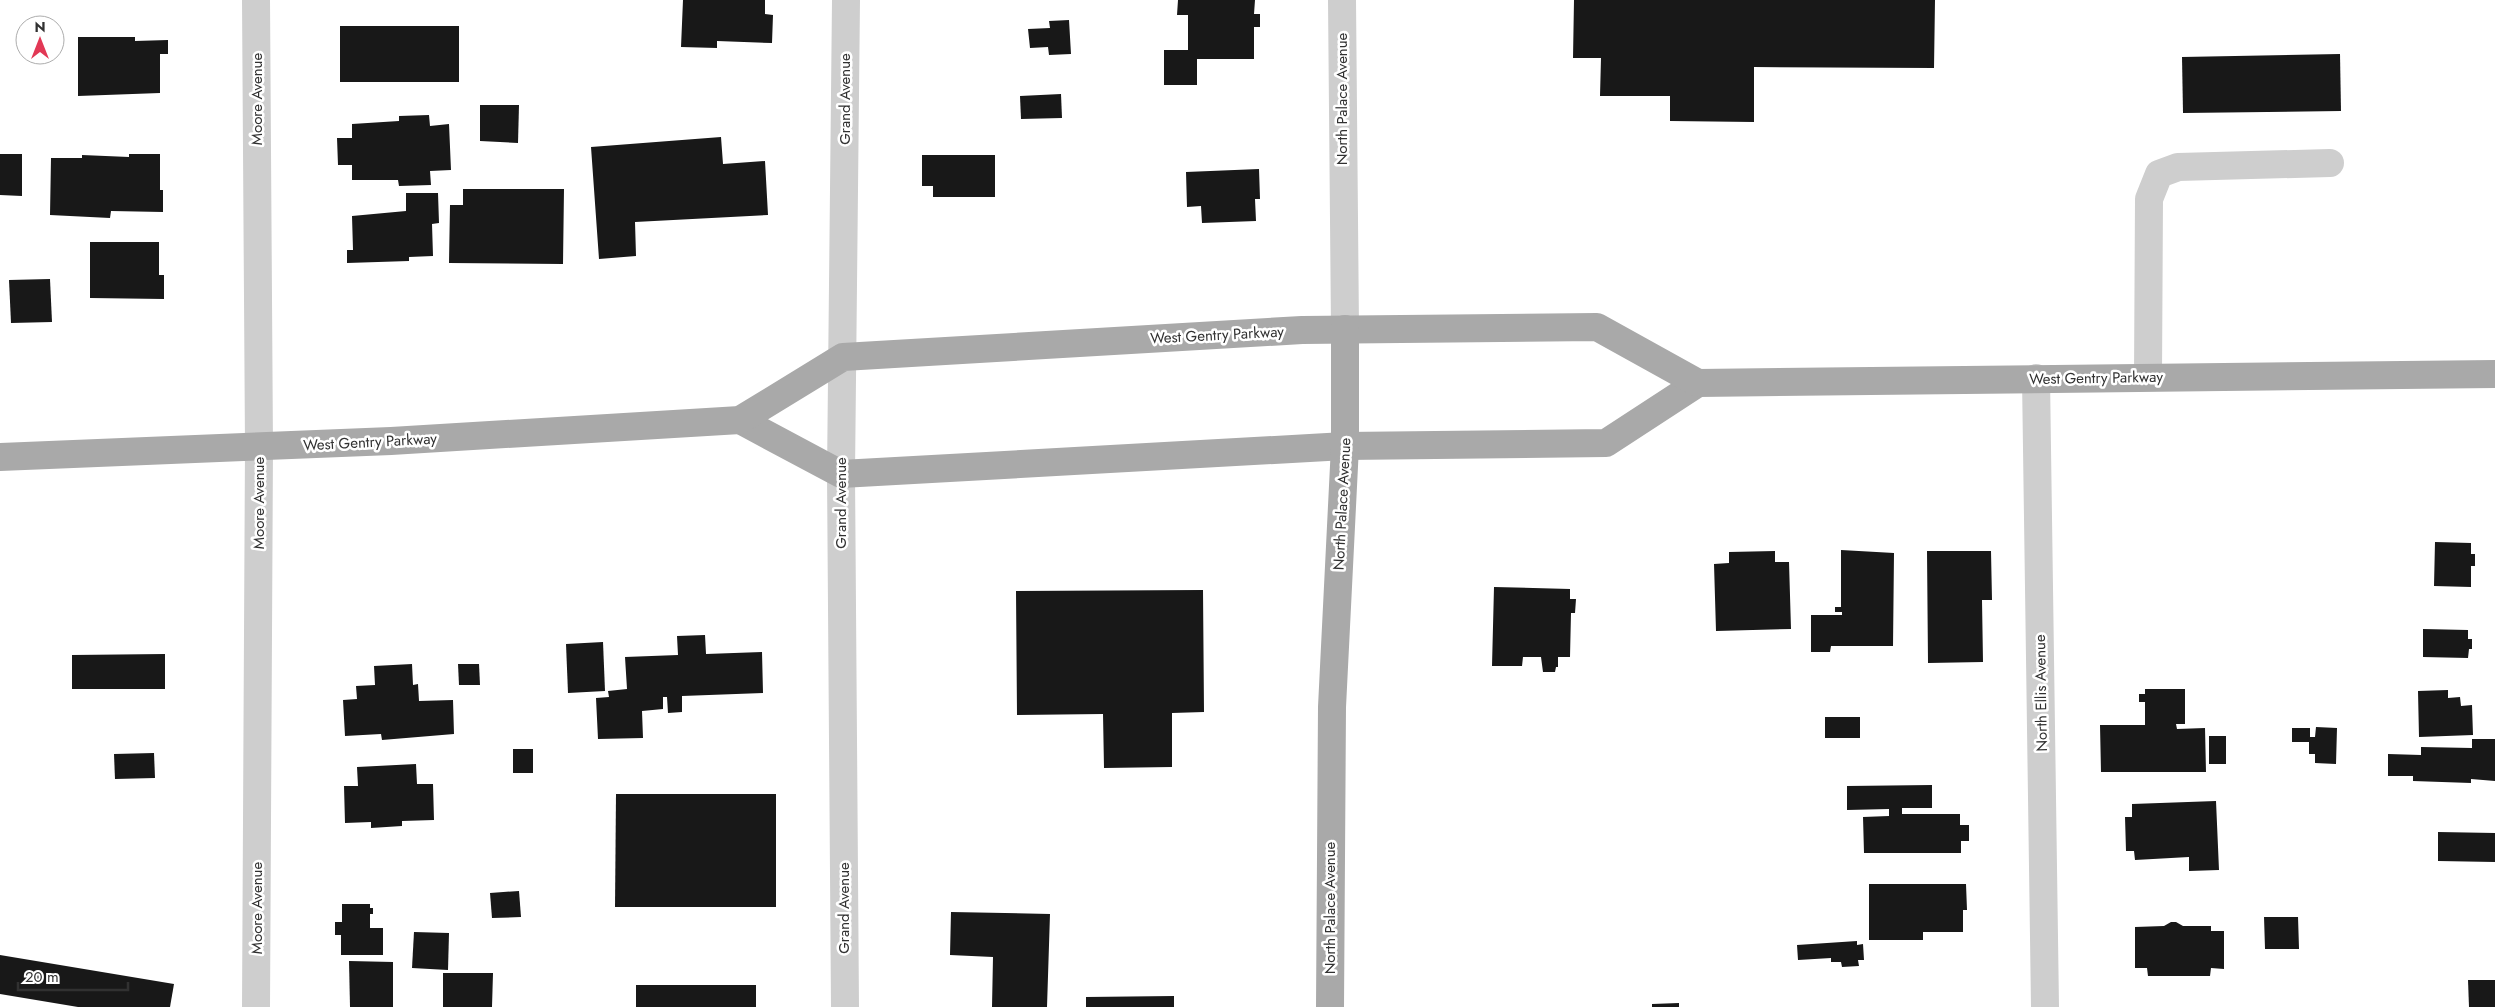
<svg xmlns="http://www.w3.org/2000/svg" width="2495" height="1007" viewBox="0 0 2495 1007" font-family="Jost,sans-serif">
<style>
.building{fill:#181818}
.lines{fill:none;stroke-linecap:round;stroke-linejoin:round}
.minor{stroke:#cecece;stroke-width:28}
.major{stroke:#a9a9a9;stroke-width:28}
.labels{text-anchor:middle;stroke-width:5;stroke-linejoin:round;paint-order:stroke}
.street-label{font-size:15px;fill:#313131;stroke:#fff}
</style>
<rect width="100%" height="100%" fill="#fff"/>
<g class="building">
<path d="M683,0H765V14L773,15L772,43L717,41V48L681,47Z"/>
<path d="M1178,0H1255L1254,14H1260V27H1254V59H1197V85H1164V50H1188V15H1177Z"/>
<path d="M1574,0H1935L1934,68L1754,67V122L1670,121V96H1600L1601,58H1573Z"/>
<path d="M1069,20L1071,54L1049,55L1048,47L1030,48L1028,29L1050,28L1049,21Z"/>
<rect x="340" y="26" width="119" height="56"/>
<path d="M78,37H135V41L168,40V54H160V93L78,96Z"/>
<path d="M2340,54L2341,111L2183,113L2182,57Z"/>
<path d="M1061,94L1062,118L1021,119L1020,96Z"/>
<path d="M480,105H519L518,143L480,141Z"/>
<path d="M429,115L430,126L449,124L451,170L430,171L431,185L399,186L398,180H352V165H338L337,138H352V124L399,121V116Z"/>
<path d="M721,137L723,164L765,161L768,215L635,222L636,256L599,259L591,147Z"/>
<path d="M0,154H22V196L0,195Z"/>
<path d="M129,154H160V190H163V212L111,211L110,218L50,215L51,158H82V155L129,157Z"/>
<path d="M922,155H995V197H933V186H922Z"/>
<path d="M1259,169L1260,199H1255L1256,221L1202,223L1201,206L1187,207L1186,172Z"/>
<path d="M463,189H564L563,264L449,263L450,205H463Z"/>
<path d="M406,193H438L439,223L432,224L433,256L409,257V261L347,263V250H353L352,216L406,211Z"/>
<path d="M90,242H159V275H164V299L90,298Z"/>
<path d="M50,279L52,322L11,323L9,280Z"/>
<path d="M2435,542L2471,543V554H2475V566H2471V587L2434,586Z"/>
<path d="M1841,550L1894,553L1893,646H1831L1830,652H1811V615H1842V612H1835V607H1841Z"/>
<path d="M1775,551V562H1789L1791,629L1716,631L1714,564L1729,563V552Z"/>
<path d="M1927,551H1991L1992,600H1982L1983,662L1928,663Z"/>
<path d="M1494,587L1570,589V599H1576L1575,613H1571L1570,657H1558V667H1556L1555,672H1543L1541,657H1523L1522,666H1492Z"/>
<path d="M1203,590L1204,712L1172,713V767L1104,768L1103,714L1017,715L1016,591Z"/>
<path d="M2423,629L2468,630V639H2472V649H2469L2468,658L2423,657Z"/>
<path d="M705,635L706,654L762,652L763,693L682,696V712L668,713L667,697H663V709L642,711L643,738L598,739L596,698L609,697L608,691L627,689L625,657L678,655L677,636Z"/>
<path d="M603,642L605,691L568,693L566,644Z"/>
<path d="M165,654V689H72V655Z"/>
<path d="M412,664L413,685L418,684L419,701L453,700L454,734L382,740L381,734L345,736L343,700L357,699L356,686L375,685L374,666Z"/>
<path d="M458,664H479L480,685H459Z"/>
<path d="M2145,689H2185V724H2176L2177,729L2205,728L2206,772H2101L2100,725H2145V702H2139V694H2145Z"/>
<path d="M2448,690V698L2460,697L2461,706L2472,705L2473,735L2419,737L2418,691Z"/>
<rect x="1825" y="717" width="35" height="21"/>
<path d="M2316,727L2337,728L2336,764L2315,763V754H2309V742H2292V728H2310V737H2315Z"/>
<rect x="2209" y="736" width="17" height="28"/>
<path d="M2472,739H2495V781L2471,779V783L2413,781V776H2388V754L2421,755V747L2472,748Z"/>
<rect x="513" y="749" width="20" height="24"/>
<path d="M154,753L155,778L115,779L114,754Z"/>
<path d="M416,764L417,784H433L434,820L402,821V826L371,828V822L345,823L344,786H358L357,767Z"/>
<path d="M1932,785V808H1902V814H1960V825H1969V841H1961V853H1864L1863,817L1889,816V809L1847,810V786Z"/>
<path d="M616,794H776V907H615Z"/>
<path d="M2216,801L2219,870L2189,871V857L2135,860L2134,851H2126L2125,817H2132V804Z"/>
<path d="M2438,832L2495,833V862L2438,861Z"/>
<path d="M1869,884H1966L1967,910H1963V932H1923V940H1869Z"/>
<path d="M519,891L521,917L492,918L490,893Z"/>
<path d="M342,904H370V908H373V914H370V928H383V955H341V935H335V922H342Z"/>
<path d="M951,912L1050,914L1047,1007H992L993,957L950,955Z"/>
<path d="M2264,917H2298L2299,949H2265Z"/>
<path d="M2171,922H2176L2183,926H2211V931H2224V969L2211,968L2210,976H2148L2147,968H2135V927L2164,926Z"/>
<path d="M414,932L449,933L448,970L412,968Z"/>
<path d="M1857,941V945L1863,944L1864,960H1858L1859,966L1842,967L1841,962H1831V958L1798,960L1797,945Z"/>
<path d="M0,955L174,984L170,1007H78L0,994Z"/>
<path d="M349,961L393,962V1007H350Z"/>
<path d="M443,973H493L492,1007H443Z"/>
<path d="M2468,980H2495V1007H2469Z"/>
<rect x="636" y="985" width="120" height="22"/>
<path d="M1174,996V1007H1086V997Z"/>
<path d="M1679,1003V1007H1652V1004Z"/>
</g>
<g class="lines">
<g class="minor">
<path d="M256,0L259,447L256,1007"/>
<path d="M1342,0L1345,329"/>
<path d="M2148,377L2149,199L2159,174L2178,167L2330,163"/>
<path d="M2036,378L2045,1007"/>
<path d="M845,1007L841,474L846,0"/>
</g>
<g class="major">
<path d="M740,420L841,474L1345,446L1606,443L1698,383"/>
<path d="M0,457L391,441L740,420L843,357L1302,330L1597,327L1698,383L2495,374"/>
<path d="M1330,1007L1332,707L1345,446V329"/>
</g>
</g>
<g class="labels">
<g class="street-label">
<text transform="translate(257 99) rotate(-90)" y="5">Moore Avenue</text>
<text transform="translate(845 99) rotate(-90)" y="5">Grand Avenue</text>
<text transform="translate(1342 99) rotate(-90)" y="5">North Palace Avenue</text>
<text transform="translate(1217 335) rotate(-3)" y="5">West Gentry Parkway</text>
<text transform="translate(2096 378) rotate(-1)" y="5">West Gentry Parkway</text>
<text transform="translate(370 442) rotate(-3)" y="5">West Gentry Parkway</text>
<text transform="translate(259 503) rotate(-90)" y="5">Moore Avenue</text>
<text transform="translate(841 503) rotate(-90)" y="5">Grand Avenue</text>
<text transform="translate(1342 504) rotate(-87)" y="5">North Palace Avenue</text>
<text transform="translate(2041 693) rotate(-91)" y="5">North Ellis Avenue</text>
<text transform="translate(257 908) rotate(-90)" y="5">Moore Avenue</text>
<text transform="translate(844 908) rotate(-90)" y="5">Grand Avenue</text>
<text transform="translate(1330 908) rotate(-90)" y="5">North Palace Avenue</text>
</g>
</g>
<g transform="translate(40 40)"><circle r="24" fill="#ffffff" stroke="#adadad"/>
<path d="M0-4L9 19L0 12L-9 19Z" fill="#e23855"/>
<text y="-8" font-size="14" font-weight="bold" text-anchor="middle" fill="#313131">N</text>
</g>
<path d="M18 982v8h110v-8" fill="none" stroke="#313131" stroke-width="2.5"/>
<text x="25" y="982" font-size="15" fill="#313131" stroke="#ffffff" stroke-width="4" paint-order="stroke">20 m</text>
</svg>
